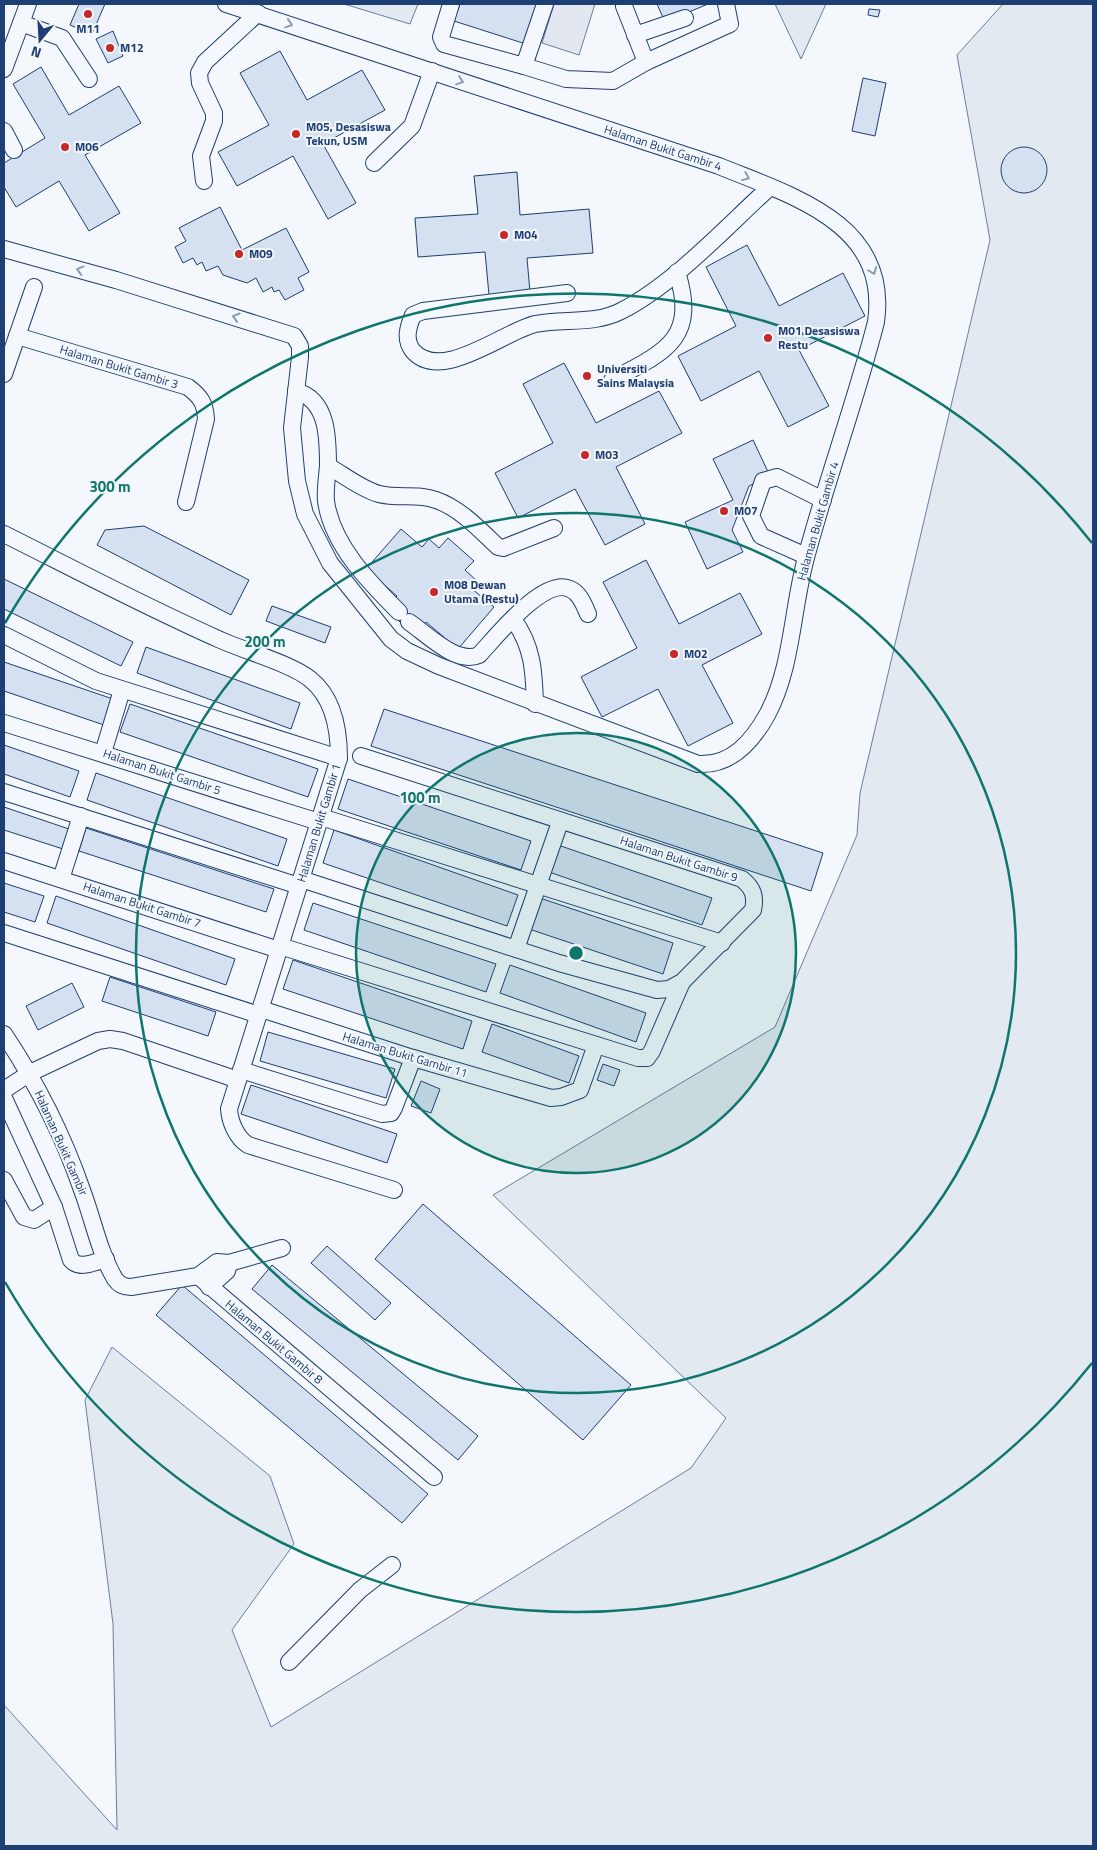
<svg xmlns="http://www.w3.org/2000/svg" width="1097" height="1850" viewBox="0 0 1097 1850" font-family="'Titillium Web',sans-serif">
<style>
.green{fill:#e3e9f0;stroke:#687fa3}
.parking{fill:#e3e8f0;stroke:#687fa3}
.building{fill:#d5e0f0;stroke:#1d3f73}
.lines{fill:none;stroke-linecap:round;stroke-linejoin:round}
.minor-casing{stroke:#1d3f73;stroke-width:18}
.minor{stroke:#f4f7fb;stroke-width:16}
.oneway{stroke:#889bb7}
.ring{fill:none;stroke:#0f766e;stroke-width:2.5}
.poi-dot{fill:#c62828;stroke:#f4f7fb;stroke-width:2}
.labels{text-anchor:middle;stroke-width:4;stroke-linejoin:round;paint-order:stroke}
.poi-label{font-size:12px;font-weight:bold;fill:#1d3f73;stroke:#f4f7fb;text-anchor:start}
.street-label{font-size:12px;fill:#1d3f73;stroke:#f4f7fb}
.centre{fill:#0f766e;stroke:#f4f7fb;stroke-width:2.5}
.ring-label{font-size:15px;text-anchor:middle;font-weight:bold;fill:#0f766e;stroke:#f4f7fb;stroke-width:4;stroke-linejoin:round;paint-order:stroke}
</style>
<rect width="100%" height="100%" fill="#f4f7fb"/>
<g class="green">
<path d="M344,4H418L410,24Z"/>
<path d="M775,4H826L801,59Z"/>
<path d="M1003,4H1093V1846H4V1705L117,1830L113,1624L85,1400L112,1347L270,1476L294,1544L232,1630L271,1727L691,1468L726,1418L493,1195L775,1027L857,835L860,793L990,240L957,55Z"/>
</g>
<path class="parking" d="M554,4H595L579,55L542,43Z"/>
<g class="building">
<path d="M79,4H105L92,34L70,25Z"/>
<path d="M460,4H542L529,45L454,21Z"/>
<path d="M657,4H708L665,22Z"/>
<path d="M869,9L880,10L878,17L868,15Z"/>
<path d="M113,31L123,56L108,63L96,39Z"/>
<path d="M280,51L307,100L362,70L385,110L323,144L356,203L328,219L293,156L237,186L218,152L269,125L240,73Z"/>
<path d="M41,67L69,115L119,86L141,123L85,155L120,213L89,231L59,181L16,207L4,187V163L45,138L13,84Z"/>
<path d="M863,78L886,83L875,136L852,131Z"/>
<circle cx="1024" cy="170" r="23"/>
<path d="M517,172L520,215L589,209L593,253L527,258L530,292L489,295L485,252L418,257L415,218L478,214L474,176Z"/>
<path d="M220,207L242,250L286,228L309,272L298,278L304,290L285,300L279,290L274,292L272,287L263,292L256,278L247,283L223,275L218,266L206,271L202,262L197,265L193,258L183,263L175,247L186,241L179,228Z"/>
<path d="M747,245L779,306L843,273L865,316L799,350L829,406L788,427L759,371L701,401L678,356L736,326L706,267Z"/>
<path d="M564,363L596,423L659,391L682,433L616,467L645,524L605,545L575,489L518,518L495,473L553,443L523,384Z"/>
<path d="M753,440L770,476L749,486L732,530L743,552L707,569L685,522L733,500L713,459Z"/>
<path d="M144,526L249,580L231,615L97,545L105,530Z"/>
<path d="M401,529L422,547L429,539L439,548L448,538L474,561L465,570L477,581L471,588L494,607L458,649L426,622L424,626L405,627L395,617L393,600L397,596L366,569Z"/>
<path d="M646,560L679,624L740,593L762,634L702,665L733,723L688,746L658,689L602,717L581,677L637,648L603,582Z"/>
<path d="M4,579L133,642L121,666L4,609Z"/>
<path d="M272,606L331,627L325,643L266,621Z"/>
<path d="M146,647L300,703L291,729L137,673Z"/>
<path d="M4,662L116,700L107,726L4,691Z"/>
<path d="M130,704L318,769L308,797L120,732Z"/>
<path d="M384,709L823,853L811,891L371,746Z"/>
<path d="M4,745L79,771L70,797L4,774Z"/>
<path d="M96,773L287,839L278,866L87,800Z"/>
<path d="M348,779L531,841L521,870L338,809Z"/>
<path d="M4,807L69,829L63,849L4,830Z"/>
<path d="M86,828L274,889L266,912L79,851Z"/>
<path d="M334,830L518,895L507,926L323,863Z"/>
<path d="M558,845L712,898L702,925L549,872Z"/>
<path d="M4,883L44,896L35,922L4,912Z"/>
<path d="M56,896L235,959L226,985L47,923Z"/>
<path d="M537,897L673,943L663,974L526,928Z"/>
<path d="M313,903L496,964L486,992L304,930Z"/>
<path d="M293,960L472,1021L463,1049L283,989Z"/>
<path d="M510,965L646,1013L636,1042L500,993Z"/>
<path d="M110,977L216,1012L208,1036L102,1001Z"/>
<path d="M72,983L84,1007L38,1030L26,1006Z"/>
<path d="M492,1024L579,1056L569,1083L482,1052Z"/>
<path d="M268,1032L395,1069L386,1098L260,1061Z"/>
<path d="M603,1064L620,1070L614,1086L597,1080Z"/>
<path d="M421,1081L440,1089L431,1113L411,1106Z"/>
<path d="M251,1085L397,1134L387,1163L241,1114Z"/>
<path d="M423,1204L631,1385L583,1440L375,1259Z"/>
<path d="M327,1246L391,1303L375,1320L311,1263Z"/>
<path d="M272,1265L478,1436L458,1460L252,1289Z"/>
<path d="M182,1285L428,1494L402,1523L156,1315Z"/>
</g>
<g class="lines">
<g class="minor-casing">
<g id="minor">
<path d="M451,4L441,37L444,44L524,66L566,79L613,81L646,62L730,24L726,4"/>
<path d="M624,6L646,62"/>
<path d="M21,23L62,38L89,79"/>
<path d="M635,35L685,18"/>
<path d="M524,66L545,4"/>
<path d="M4,69L28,4"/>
<path d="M4,131L14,150"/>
<path d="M374,163L412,126L432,71"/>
<path d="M204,181L201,156L214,121V113L200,83L199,73L205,62L258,13"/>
<path d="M4,249L116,280L294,336L300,346V357L292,428L297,481L305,514L330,563L391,639L407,651L439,666L698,764C731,766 752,742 767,715C793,667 792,606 807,554C828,476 856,400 876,322C890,223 792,196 719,166L226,4"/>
<path d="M567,293L423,311L413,315C408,327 404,340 413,351C441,383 503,332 535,324C564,318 594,325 621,311C674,284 726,227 770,187"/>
<path d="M17,336L188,387C201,397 205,403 206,419L186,502"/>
<path d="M4,374L34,287"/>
<path d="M612,380C665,352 698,339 677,272"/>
<path d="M296,391C328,400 328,438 328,466C344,475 361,489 379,494C398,499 418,493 436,500C460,508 480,530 498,547L503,548L554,528"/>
<path d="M328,466C327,477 325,490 326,501C332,545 369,582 399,612"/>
<path d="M4,534C74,569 144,606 216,638C241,650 290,663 310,679C334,698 339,730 339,758L229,1109C230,1123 237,1138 248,1145L394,1190"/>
<path d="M806,556L761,536L751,516L763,481L777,477L823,500"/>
<path d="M513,619C533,646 534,672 535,704"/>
<path d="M409,622C427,634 456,665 479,655C496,637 544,576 570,589C580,593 584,605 588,614"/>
<path d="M4,635L96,681L339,758"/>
<path d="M4,723L319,822"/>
<path d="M103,753L122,690"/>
<path d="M4,792L299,886"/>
<path d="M321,817L722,943"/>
<path d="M4,861L279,950"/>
<path d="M61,879L81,816"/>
<path d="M301,879L559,963L657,990L669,989L682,982L753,910C756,896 753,888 742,879L361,756"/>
<path d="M4,933L259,1015"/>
<path d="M280,946L638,1058H647L652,1051L682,982"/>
<path d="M516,949L560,822"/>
<path d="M261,1009L413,1058L551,1098L561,1097L580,1090L596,1045"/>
<path d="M4,1034C36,1082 63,1135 82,1190C93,1219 99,1252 115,1279C119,1285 124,1287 131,1287L198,1276L217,1262L229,1263L282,1248"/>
<path d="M241,1070L382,1114L391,1113L394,1108L413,1058"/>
<path d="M4,1090L30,1073L98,1041L110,1039L123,1041L238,1080"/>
<path d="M4,1098L54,1207L71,1260C80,1270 94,1262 106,1259"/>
<path d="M4,1180L24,1217L34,1220L54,1207"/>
<path d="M198,1276L434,1477"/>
<path d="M209,1287L227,1271L229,1263"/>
<path d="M289,1662L360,1590L392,1565"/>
</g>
</g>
<use href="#minor" class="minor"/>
</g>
<defs><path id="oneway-chevron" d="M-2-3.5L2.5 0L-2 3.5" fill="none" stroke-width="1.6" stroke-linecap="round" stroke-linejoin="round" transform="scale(1.25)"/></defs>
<g class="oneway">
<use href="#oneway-chevron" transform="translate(289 24) rotate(18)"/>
<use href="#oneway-chevron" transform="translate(460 81) rotate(19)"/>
<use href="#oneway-chevron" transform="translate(746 177) rotate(22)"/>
<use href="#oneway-chevron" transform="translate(80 270) rotate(-165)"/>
<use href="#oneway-chevron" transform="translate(873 271) rotate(69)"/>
<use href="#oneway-chevron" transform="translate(236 317) rotate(-163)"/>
</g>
<circle cx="576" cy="953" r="220" fill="#0f766e" fill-opacity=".12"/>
<g class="ring">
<circle cx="576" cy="953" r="220"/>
<circle cx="576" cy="953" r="440"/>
<path d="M1092 1363A659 659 0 0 1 5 1282M5 623A659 659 0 0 1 1092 543"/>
</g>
<g class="poi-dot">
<circle cx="88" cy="14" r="5"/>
<circle cx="110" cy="48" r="5"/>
<circle cx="296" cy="134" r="5"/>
<circle cx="65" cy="147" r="5"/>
<circle cx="504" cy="235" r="5"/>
<circle cx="239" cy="254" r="5"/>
<circle cx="768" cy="338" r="5"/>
<circle cx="587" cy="376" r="5"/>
<circle cx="585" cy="455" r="5"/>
<circle cx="724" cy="511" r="5"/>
<circle cx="434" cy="592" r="5"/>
<circle cx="674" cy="654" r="5"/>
</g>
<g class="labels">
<g class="poi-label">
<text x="88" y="33" text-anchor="middle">M11</text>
<text x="120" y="52">M12</text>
<text x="306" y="131">M05, Desasiswa<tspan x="306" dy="14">Tekun, USM</tspan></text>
<text x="75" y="151">M06</text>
<text x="514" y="239">M04</text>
<text x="249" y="258">M09</text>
<text x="778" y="335">M01 Desasiswa<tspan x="778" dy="14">Restu</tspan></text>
<text x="597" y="373">Universiti<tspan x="597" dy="14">Sains Malaysia</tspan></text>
<text x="595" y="459">M03</text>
<text x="734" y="515">M07</text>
<text x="444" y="589">M08 Dewan<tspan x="444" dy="14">Utama (Restu)</tspan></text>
<text x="684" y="658">M02</text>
</g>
<g class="street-label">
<text transform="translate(663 148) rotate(18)" y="4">Halaman Bukit Gambir 4</text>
<text transform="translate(119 367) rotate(17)" y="4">Halaman Bukit Gambir 3</text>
<text transform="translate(818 521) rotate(-74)" y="4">Halaman Bukit Gambir 4</text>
<text transform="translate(162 772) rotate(18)" y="4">Halaman Bukit Gambir 5</text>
<text transform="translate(319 823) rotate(-73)" y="4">Halaman Bukit Gambir 1</text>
<text transform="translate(679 859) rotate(18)" y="4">Halaman Bukit Gambir 9</text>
<text transform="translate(142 905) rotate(18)" y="4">Halaman Bukit Gambir 7</text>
<text transform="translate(405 1055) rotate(17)" y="4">Halaman Bukit Gambir 11</text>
<text transform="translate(61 1143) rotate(66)" y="4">Halaman Bukit Gambir</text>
<text transform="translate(274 1342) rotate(40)" y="4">Halaman Bukit Gambir 8</text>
</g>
</g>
<circle cx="576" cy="953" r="8" class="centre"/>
<g class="ring-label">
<text x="110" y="492">300 m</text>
<text x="265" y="647">200 m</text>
<text x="420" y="803">100 m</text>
</g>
<rect width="1097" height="1850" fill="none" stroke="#1d3f73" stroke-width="10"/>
<g transform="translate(40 40) rotate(198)" stroke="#f4f7fb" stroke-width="4" paint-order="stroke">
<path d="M0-4L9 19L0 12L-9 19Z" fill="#1d3f73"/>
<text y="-8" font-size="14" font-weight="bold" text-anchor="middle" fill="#1d3f73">N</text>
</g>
</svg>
